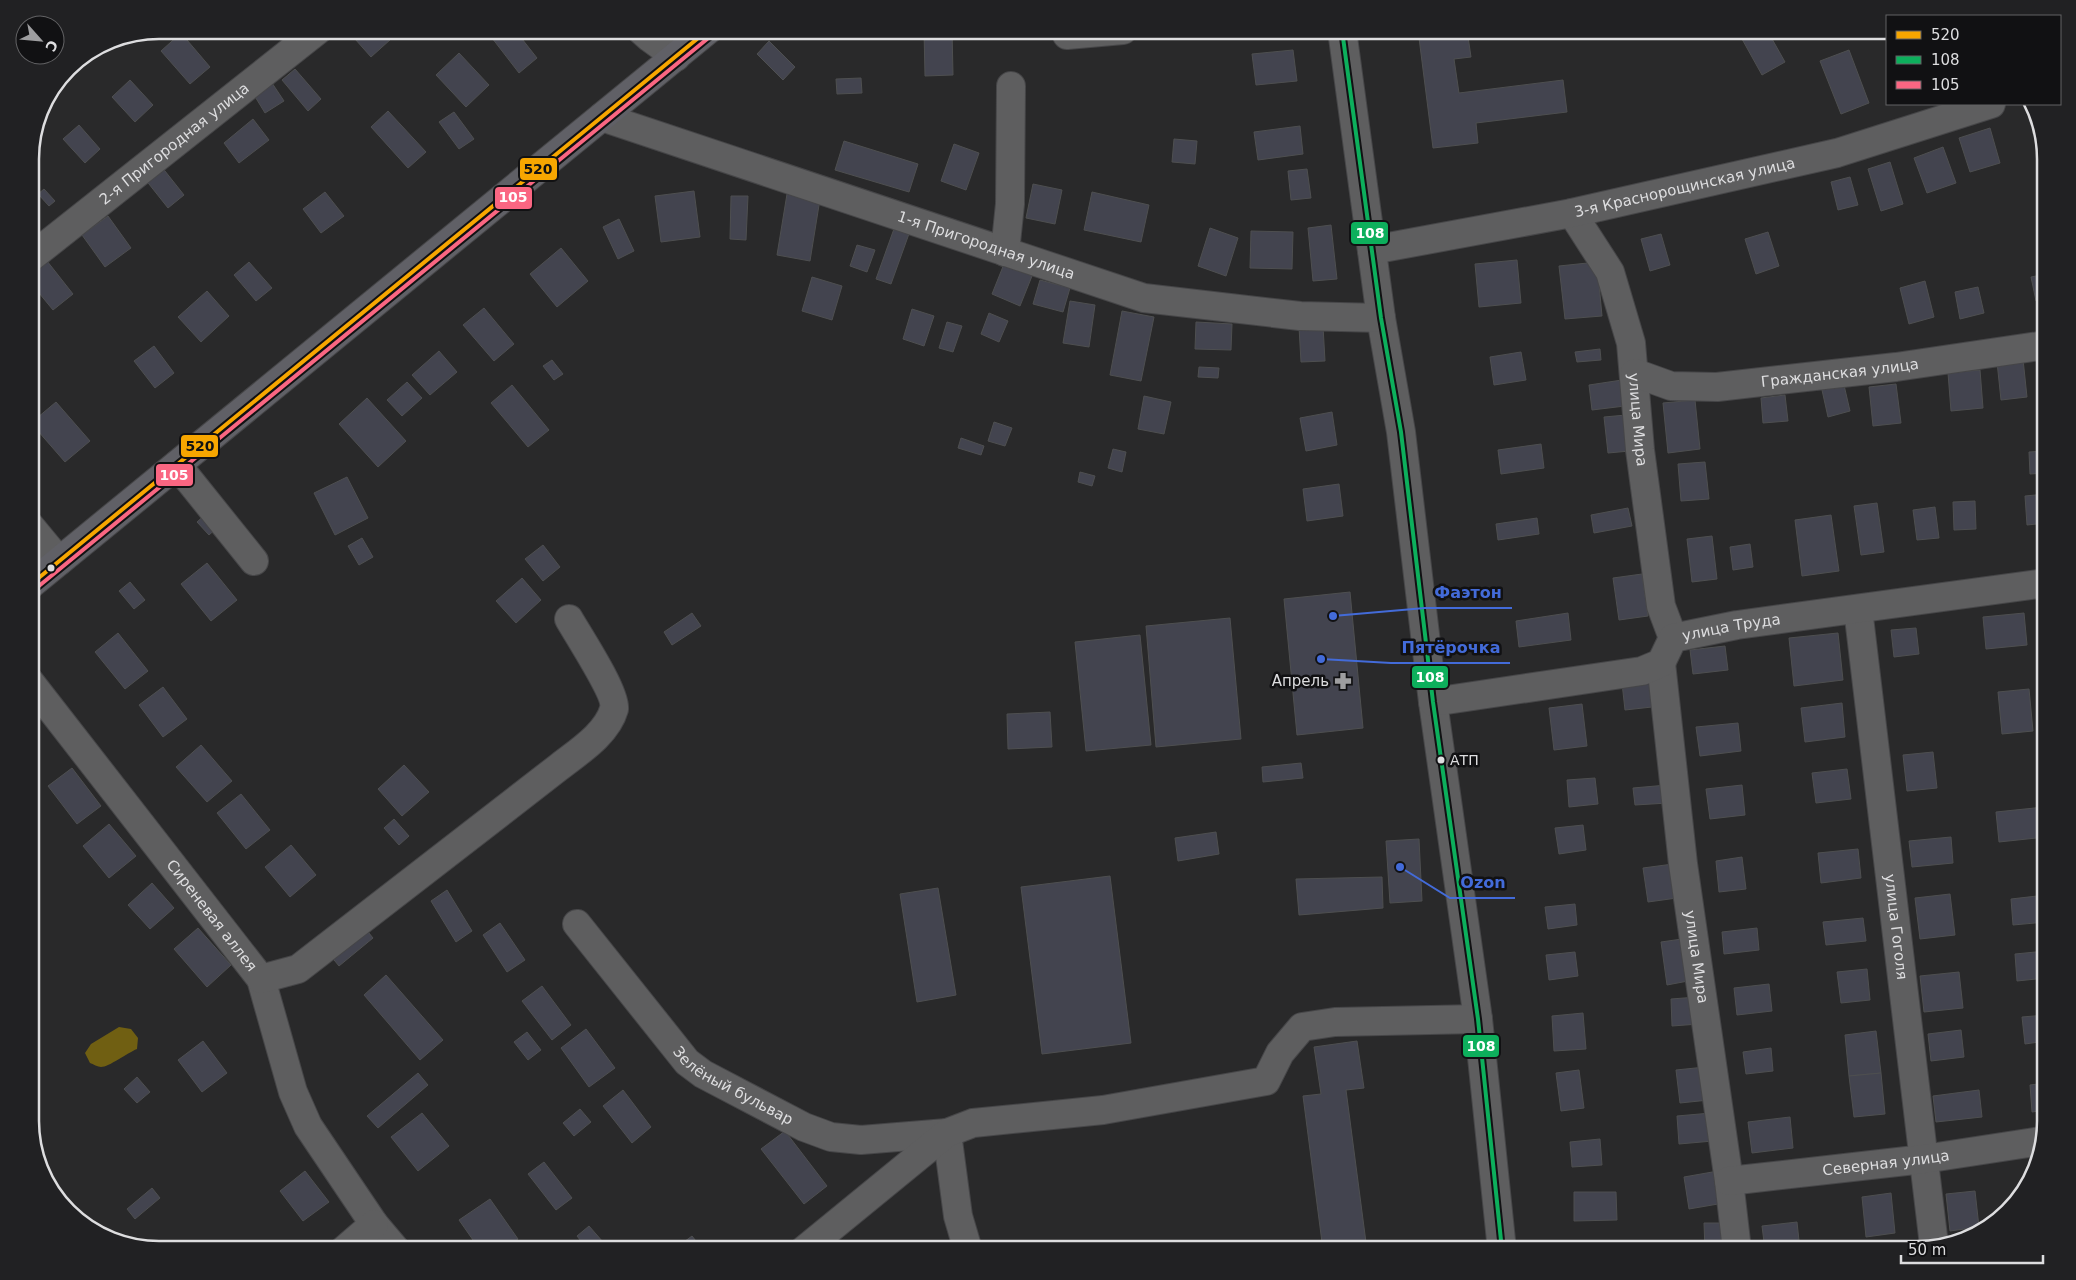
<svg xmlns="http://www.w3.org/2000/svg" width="2076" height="1280" viewBox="0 0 2076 1280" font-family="'DejaVu Sans',sans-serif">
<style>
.water{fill:#705f12}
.building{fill:#43444f;stroke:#4e4f50}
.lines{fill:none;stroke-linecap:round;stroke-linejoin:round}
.minor-casing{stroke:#464648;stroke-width:30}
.major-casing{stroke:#464648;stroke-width:30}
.minor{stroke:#5e5e5f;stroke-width:28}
.major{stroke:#606066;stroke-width:28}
.bus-1-casing{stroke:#111113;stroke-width:8}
.bus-2-casing{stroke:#111113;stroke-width:8}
.bus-3-casing{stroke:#111113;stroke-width:8}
.bus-1{stroke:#f7a600;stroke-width:4}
.bus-2{stroke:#0daf5c;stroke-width:4}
.bus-3{stroke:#fa6682;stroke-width:4}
.bus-dot{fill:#dddddf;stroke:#111113;stroke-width:2}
.labels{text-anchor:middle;stroke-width:5;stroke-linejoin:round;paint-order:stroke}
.bus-label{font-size:14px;fill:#dddddf;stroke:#111113;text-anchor:start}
.street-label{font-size:15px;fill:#dddddf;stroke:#111113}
.poi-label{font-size:15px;fill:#dddddf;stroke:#111113;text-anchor:end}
.rim{fill:none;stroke:#dddddf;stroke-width:2.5}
.leader{fill:none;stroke:#436bd9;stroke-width:2}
.callout-dot{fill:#436bd9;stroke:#111113;stroke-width:2}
.callout-label{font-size:16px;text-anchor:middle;font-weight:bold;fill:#436bd9;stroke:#111113;stroke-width:5;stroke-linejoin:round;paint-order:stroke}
.line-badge{stroke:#111113;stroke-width:2}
.badge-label{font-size:14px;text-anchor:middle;font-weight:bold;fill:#fff}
.pale-badge-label{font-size:14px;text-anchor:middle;font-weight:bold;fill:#111}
</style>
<rect width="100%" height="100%" fill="#29292a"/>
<path class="water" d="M119,1027L131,1029L138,1038L137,1049C127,1053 109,1067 101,1067C98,1067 93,1064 90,1063L85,1053L91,1044Z"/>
<g class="building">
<path d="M220,30H239L226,39Z"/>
<path d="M347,30H401L371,57Z"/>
<path d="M503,30H515L537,58L519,73L492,38Z"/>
<path d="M924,30H952L953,75L925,76Z"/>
<path d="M1418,30H1467L1471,57L1454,59L1459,93L1563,80L1567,112L1476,123L1478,143L1433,148Z"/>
<path d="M1737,30H1767L1785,62L1762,75Z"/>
<path d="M181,33L210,67L190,84L161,51Z"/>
<path d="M769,41L795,67L783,80L757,54Z"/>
<path d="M1293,50L1297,81L1256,85L1252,54Z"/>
<path d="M1849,50L1869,103L1841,114L1820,61Z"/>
<path d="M459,53L489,85L466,107L436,75Z"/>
<path d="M295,69L321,99L308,111L282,80Z"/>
<path d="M861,78L862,93L837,94L836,79Z"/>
<path d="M130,80L153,105L135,122L112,97Z"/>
<path d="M272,83L284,101L265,113L254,95Z"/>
<path d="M2033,110L2043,142L2040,143L2028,113Z"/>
<path d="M388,111L426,152L408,168L371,127Z"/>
<path d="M454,112L474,139L459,149L439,122Z"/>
<path d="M253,119L269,140L239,163L224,143Z"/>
<path d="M79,125L100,149L85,163L63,139Z"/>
<path d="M1300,126L1303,154L1258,160L1254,132Z"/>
<path d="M1990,128L2000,163L1970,172L1959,138Z"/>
<path d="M1174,139L1197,141L1195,164L1172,162Z"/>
<path d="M844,141L918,164L909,192L835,170Z"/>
<path d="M954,144L979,153L966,190L941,181Z"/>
<path d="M1943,147L1956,183L1927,193L1914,158Z"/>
<path d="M1890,162L1903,204L1881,211L1868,169Z"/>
<path d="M161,166L184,195L168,208L145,179Z"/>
<path d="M1307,169L1311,198L1291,200L1288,171Z"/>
<path d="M1850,177L1858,205L1838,210L1831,182Z"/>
<path d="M1033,184L1062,190L1055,224L1026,218Z"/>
<path d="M44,189L55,201L49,206L38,194Z"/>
<path d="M694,191L700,237L661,242L655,196Z"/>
<path d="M325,192L344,216L321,233L303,209Z"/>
<path d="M1092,192L1149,205L1141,242L1084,230Z"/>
<path d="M787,194L820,199L810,261L777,255Z"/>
<path d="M731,196H748L746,240L730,239Z"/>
<path d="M108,216L131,248L105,267L82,235Z"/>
<path d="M619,219L634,251L618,259L603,227Z"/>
<path d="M1331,225L1337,279L1313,281L1308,228Z"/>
<path d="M895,226L910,231L891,284L876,279Z"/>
<path d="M1210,228L1238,238L1226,276L1198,266Z"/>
<path d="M1251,231L1293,232L1292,269L1250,268Z"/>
<path d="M1768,232L1779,266L1756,274L1745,239Z"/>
<path d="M1661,234L1670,265L1650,271L1641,239Z"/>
<path d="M857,245L875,250L867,272L850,266Z"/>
<path d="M561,248L588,281L557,307L530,274Z"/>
<path d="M1517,260L1521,303L1479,307L1475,264Z"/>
<path d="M47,261L73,294L53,310L30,282V274Z"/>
<path d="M249,262L272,288L256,301L234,275Z"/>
<path d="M1597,262L1602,316L1565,319L1559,266Z"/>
<path d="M1004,264L1032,276L1020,306L992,294Z"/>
<path d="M2046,274V299L2036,301L2031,277Z"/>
<path d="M812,277L842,286L832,320L802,311Z"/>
<path d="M1040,280L1070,288L1063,312L1033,304Z"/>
<path d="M1925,281L1934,317L1909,324L1900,288Z"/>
<path d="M1978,287L1984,313L1960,319L1955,292Z"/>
<path d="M207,291L229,316L201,342L178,317Z"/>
<path d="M1070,301L1095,305L1089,347L1063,343Z"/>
<path d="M484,308L514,344L494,361L463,325Z"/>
<path d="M912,309L934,316L924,346L903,339Z"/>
<path d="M1122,311L1154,317L1141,381L1110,375Z"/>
<path d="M989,313L1008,321L999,342L981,334Z"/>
<path d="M947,322L962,326L953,352L939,348Z"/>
<path d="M1196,322L1232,324L1231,350L1195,349Z"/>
<path d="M1323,326L1325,361L1301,362L1299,327Z"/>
<path d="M154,346L174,373L155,388L134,361Z"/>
<path d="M1600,349L1601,360L1577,362L1575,352Z"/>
<path d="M439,351L457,372L430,395L412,375Z"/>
<path d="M1521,352L1526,380L1494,385L1490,357Z"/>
<path d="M2023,359L2027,397L2001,400L1997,362Z"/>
<path d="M552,360L563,374L554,380L543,366Z"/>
<path d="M1199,367L1219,368L1218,378L1198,377Z"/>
<path d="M1980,370L1983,408L1951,411L1948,373Z"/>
<path d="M1622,380L1625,406L1592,410L1589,385Z"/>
<path d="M407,382L422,398L402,416L387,400Z"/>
<path d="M1896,384L1901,423L1873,426L1869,387Z"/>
<path d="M512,385L549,430L528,447L491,403Z"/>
<path d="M1844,385L1850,411L1828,417L1822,390Z"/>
<path d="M1785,395L1788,421L1763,423L1761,398Z"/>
<path d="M1144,396L1171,402L1164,434L1138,429Z"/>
<path d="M367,398L406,441L378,467L339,424Z"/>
<path d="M1695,400L1700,449L1668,453L1663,403Z"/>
<path d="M56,402L90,441L65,462L31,423Z"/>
<path d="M1332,412L1337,445L1306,451L1300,418Z"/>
<path d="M1626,415L1630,451L1608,453L1604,417Z"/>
<path d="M994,422L1012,428L1005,446L988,441Z"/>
<path d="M961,438L984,446L981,455L958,448Z"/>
<path d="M1541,444L1544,468L1501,474L1498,450Z"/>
<path d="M1113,449L1126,452L1122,472L1108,468Z"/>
<path d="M2046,451V473L2030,474L2029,452Z"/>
<path d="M1705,462L1709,499L1681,501L1678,464Z"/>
<path d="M1080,472L1095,476L1092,486L1078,482Z"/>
<path d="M347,477L368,518L335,535L314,493Z"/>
<path d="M1339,484L1343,516L1307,521L1303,489Z"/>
<path d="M2046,494V523L2027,525L2025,496Z"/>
<path d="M1975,501L1976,529L1954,530L1953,502Z"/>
<path d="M1877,503L1884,552L1861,555L1854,506Z"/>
<path d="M1935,507L1939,538L1917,540L1913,510Z"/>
<path d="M1628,508L1632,526L1594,533L1591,515Z"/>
<path d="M207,513L219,526L209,535L197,522Z"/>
<path d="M1831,515L1839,571L1802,576L1795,520Z"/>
<path d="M1537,518L1539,534L1498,540L1496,524Z"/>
<path d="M1712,536L1717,579L1692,582L1687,539Z"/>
<path d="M362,538L373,557L359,565L348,546Z"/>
<path d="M1750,544L1753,567L1733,570L1730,547Z"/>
<path d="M543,545L560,567L543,581L525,559Z"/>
<path d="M207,563L237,600L211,621L181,584Z"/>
<path d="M1642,574L1648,616L1619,620L1613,578Z"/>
<path d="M522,578L541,600L516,623L496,601Z"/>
<path d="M130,582L145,600L134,609L119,591Z"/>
<path d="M1350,592L1363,728L1297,735L1284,599Z"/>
<path d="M692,613L701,626L672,645L664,632Z"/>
<path d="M1568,613L1571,640L1519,647L1516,621Z"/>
<path d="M2024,613L2027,645L1986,649L1983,617Z"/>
<path d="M1230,618L1241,739L1156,747L1146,626Z"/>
<path d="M1916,628L1919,654L1894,657L1891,630Z"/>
<path d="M118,633L148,671L125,689L95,652Z"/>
<path d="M1838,633L1843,680L1794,686L1789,638Z"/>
<path d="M1140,635L1151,745L1086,751L1075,642Z"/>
<path d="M1725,646L1728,670L1693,674L1690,650Z"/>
<path d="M1649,680L1652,707L1625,710L1622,683Z"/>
<path d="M163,687L187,719L163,737L139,705Z"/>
<path d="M2029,689L2033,731L2002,734L1998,692Z"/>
<path d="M1842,703L1845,737L1805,742L1801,708Z"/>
<path d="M1582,704L1587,746L1554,750L1549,708Z"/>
<path d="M1050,712L1052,747L1008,749L1007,714Z"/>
<path d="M1738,723L1741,751L1700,756L1696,727Z"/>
<path d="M30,730L37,739L30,743Z"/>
<path d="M201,745L232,781L207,802L176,767Z"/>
<path d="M1933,752L1937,788L1907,791L1903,755Z"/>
<path d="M1301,763L1303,778L1263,782L1262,767Z"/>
<path d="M404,765L429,792L402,816L378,789Z"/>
<path d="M72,768L101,806L77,824L48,786Z"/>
<path d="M1847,769L1851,799L1816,803L1812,773Z"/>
<path d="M1595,778L1598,804L1569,807L1567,780Z"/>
<path d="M1667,785L1668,803L1635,805L1633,788Z"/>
<path d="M1742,785L1745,815L1710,819L1706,789Z"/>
<path d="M241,794L270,830L246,849L217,813Z"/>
<path d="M2044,807L2046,837L1999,842L1996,812Z"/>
<path d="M394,819L409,836L399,845L384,828Z"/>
<path d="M109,824L136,856L109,878L83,846Z"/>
<path d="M1583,825L1586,850L1559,854L1555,828Z"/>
<path d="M1216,832L1219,854L1178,861L1175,838Z"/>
<path d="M1951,837L1953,863L1912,867L1909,841Z"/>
<path d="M1419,839L1422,901L1390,903L1386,841Z"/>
<path d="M291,845L316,875L290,897L265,867Z"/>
<path d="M1858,849L1861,878L1821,883L1818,853Z"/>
<path d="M1742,857L1746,889L1719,892L1716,861Z"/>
<path d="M1673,864L1677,898L1648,902L1643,868Z"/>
<path d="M1110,876L1131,1043L1042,1054L1021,887Z"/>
<path d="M1382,877L1383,908L1299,915L1296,879Z"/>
<path d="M152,883L174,908L150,929L128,905Z"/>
<path d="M938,888L956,995L917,1002L900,894Z"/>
<path d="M447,890L472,931L456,942L431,901Z"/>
<path d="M1950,894L1955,935L1920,939L1915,898Z"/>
<path d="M2046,895V922L2013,925L2011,899Z"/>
<path d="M1575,904L1577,925L1548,929L1545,907Z"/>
<path d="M1863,918L1866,941L1826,945L1823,922Z"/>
<path d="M500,923L525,960L507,972L483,935Z"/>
<path d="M364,927L373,938L339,966L330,955Z"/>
<path d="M198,928L231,965L207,987L174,949Z"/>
<path d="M1757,928L1759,950L1724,954L1722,932Z"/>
<path d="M1682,939L1688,981L1667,985L1661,942Z"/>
<path d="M2046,951V978L2017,981L2015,954Z"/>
<path d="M1575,952L1578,976L1549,980L1546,955Z"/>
<path d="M1867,969L1870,1000L1841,1003L1837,972Z"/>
<path d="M1959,972L1963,1008L1924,1012L1920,976Z"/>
<path d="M386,975L443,1040L420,1060L364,995Z"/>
<path d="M1769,984L1772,1011L1737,1015L1734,988Z"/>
<path d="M542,986L571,1025L552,1040L522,1001Z"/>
<path d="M1697,997L1699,1024L1672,1026L1671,999Z"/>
<path d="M1583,1013L1586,1049L1554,1051L1552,1016Z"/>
<path d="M2046,1015V1041L2025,1044L2022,1017Z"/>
<path d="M586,1029L615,1068L589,1087L561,1048Z"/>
<path d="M1961,1030L1964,1057L1931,1061L1928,1034Z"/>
<path d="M1876,1031L1881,1073L1849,1076L1845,1035Z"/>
<path d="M527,1032L541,1050L528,1060L514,1042Z"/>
<path d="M203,1041L227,1073L202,1092L178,1060Z"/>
<path d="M1357,1041L1364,1088L1346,1090L1367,1250H1323L1303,1096L1321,1094L1314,1047Z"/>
<path d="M1771,1048L1773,1071L1746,1074L1743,1052Z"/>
<path d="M1705,1067L1709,1100L1680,1103L1676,1070Z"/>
<path d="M1579,1070L1584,1108L1561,1111L1556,1073Z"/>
<path d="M418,1073L428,1085L378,1128L367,1116Z"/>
<path d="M1881,1073L1885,1114L1854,1117L1849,1076Z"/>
<path d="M137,1077L150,1092L137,1103L124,1089Z"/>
<path d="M2046,1083V1110L2032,1112L2030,1085Z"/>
<path d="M623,1090L651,1127L632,1143L603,1106Z"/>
<path d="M1979,1090L1982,1117L1936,1122L1933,1096Z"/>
<path d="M580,1109L591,1122L574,1136L563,1123Z"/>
<path d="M422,1113L449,1146L418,1171L391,1137Z"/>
<path d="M1711,1113L1713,1141L1679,1144L1677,1116Z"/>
<path d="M1790,1117L1793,1148L1752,1153L1748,1122Z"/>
<path d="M785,1131L827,1186L804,1204L761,1149Z"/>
<path d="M1600,1139L1602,1165L1572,1167L1570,1142Z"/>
<path d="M544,1162L572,1198L556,1210L528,1174Z"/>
<path d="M305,1171L329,1202L303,1221L280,1191Z"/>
<path d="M1718,1171L1724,1203L1689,1209L1684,1177Z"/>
<path d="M152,1188L160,1198L135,1219L127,1209Z"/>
<path d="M1975,1191L1979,1227L1950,1231L1946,1194Z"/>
<path d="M1574,1192H1616L1617,1220L1574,1221Z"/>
<path d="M1891,1193L1895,1233L1866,1237L1862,1197Z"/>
<path d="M490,1199L518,1239L501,1250H480L459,1220Z"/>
<path d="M1797,1222L1800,1250H1765L1762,1226Z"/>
<path d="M1704,1223H1725L1726,1250H1705Z"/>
<path d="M589,1226L603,1242L593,1250H588L577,1236Z"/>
<path d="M692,1236L703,1250H673Z"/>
<path d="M1110,1246V1250H1075Z"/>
</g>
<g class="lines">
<g class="minor-casing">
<g id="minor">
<path d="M641,30L650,38L676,57"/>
<path d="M1342,30L1381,318L1401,432L1433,702L1478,1019L1502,1250"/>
<path d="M1067,35L1123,30"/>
<path id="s1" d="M602,117L1144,298L1300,316L1381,318"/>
<path id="s2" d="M1572,213L1610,272L1631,343L1640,450L1661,606L1673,638"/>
<path id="s3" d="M1372,250L1572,213L1837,153L1991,104"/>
<path d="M1005,252L1010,204L1011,86"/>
<path id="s4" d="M30,258L318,30"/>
<path id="s5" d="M1635,373L1671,386L1717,387L1896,367L2046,345"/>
<path d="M177,465L254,561"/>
<path d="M30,526L59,561"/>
<path id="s6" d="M1858,609L1934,1245"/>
<path id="s7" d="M1661,663L1683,864L1729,1181L1737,1250"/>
<path id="s8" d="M30,682L261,979L293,1092L308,1126L374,1224L396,1250"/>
<path id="s9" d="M1433,702L1642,671L1661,663L1673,638L1737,625L2046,583"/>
<path id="s10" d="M577,924L687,1062L703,1074L804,1127L831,1137L861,1140L947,1133L958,1216L968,1250"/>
<path d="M261,979L298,969L559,767C578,752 607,734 614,709C617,694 578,635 569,619"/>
<path id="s11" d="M1729,1181L1924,1159L2041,1141"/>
<path d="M344,1250L374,1224"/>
<path d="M804,1250L947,1133L973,1123L1103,1110L1266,1081L1280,1053L1302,1027L1335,1022L1478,1019"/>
</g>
</g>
<g class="major-casing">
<path id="major" d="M30,585L708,30"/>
</g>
<use href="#minor" class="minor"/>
<use href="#major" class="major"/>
<g class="bus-1-casing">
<path id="bus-1" d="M30,585L708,30"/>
</g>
<g class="bus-2-casing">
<path id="bus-2" d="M1342,30L1381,318L1401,432L1433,702L1478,1019L1502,1250"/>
</g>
<g class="bus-3-casing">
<path id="bus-3" d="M34,590L712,35"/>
</g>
<use href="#bus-1" class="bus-1"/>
<use href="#bus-2" class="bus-2"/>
<use href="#bus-3" class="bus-3"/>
</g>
<defs>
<g id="pharmacy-bare" transform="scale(1.35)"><path d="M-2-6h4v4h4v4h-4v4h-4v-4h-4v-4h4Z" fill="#9e9ea0" stroke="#111113" stroke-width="2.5" paint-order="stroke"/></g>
</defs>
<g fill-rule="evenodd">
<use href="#pharmacy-bare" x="1343" y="681"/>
</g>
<g class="bus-dot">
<circle cx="51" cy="568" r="4.5"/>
<circle cx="1441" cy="760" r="4.5"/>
</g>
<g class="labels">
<g class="bus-label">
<text x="1450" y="765">АТП</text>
</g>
<g class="street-label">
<text dy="5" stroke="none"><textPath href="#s4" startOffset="184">2-я Пригородная улица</textPath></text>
<text dy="5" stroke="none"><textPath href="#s3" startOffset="319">3-я Краснорощинская улица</textPath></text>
<text dy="5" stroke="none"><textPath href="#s1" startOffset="405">1-я Пригородная улица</textPath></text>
<text dy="5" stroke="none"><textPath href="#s5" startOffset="208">Гражданская улица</textPath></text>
<text dy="5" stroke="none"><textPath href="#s2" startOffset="221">улица Мира</textPath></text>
<text dy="5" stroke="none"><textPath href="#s9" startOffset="319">улица Труда</textPath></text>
<text dy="5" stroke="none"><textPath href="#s8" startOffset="296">Сиреневая аллея</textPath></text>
<text dy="5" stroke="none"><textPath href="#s6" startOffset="320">улица Гоголя</textPath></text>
<text dy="5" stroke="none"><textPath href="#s7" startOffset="296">улица Мира</textPath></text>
<text dy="5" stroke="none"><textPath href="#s10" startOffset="228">Зелёный бульвар</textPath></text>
<text dy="5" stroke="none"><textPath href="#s11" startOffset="158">Северная улица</textPath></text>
</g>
<g class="poi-label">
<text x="1329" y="686">Апрель</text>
</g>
</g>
<path d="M0 0H2076V1280H0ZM159 39H1917A120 120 0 0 1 2037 159V1121A120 120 0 0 1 1917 1241H159A120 120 0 0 1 39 1121V159A120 120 0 0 1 159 39Z" fill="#212123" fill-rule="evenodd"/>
<path class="rim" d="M159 39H1917A120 120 0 0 1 2037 159V1121A120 120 0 0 1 1917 1241H159A120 120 0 0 1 39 1121V159A120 120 0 0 1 159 39Z"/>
<path class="leader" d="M1333 616L1425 608H1512M1321 659L1391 663H1510M1400 867L1450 898H1515"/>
<g class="callout-dot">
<circle cx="1333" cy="616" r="5"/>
<circle cx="1321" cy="659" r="5"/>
<circle cx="1400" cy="867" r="5"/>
</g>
<g class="callout-label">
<text x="1468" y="598">Фаэтон</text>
<text x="1451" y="653">Пятёрочка</text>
<text x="1483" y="888">Ozon</text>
</g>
<g class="line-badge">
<rect x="519" y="157" width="39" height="24" rx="5" fill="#f7a600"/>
<rect x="494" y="186" width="39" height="24" rx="5" fill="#fa6682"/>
<rect x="1350" y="221" width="39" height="24" rx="5" fill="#0daf5c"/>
<rect x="180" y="434" width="39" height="24" rx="5" fill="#f7a600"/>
<rect x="155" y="463" width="39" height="24" rx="5" fill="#fa6682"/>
<rect x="1411" y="665" width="38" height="24" rx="5" fill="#0daf5c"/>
<rect x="1462" y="1034" width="38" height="24" rx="5" fill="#0daf5c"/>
</g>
<g class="badge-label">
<text x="513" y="202">105</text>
<text x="1370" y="238">108</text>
<text x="174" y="480">105</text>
<text x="1430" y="682">108</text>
<text x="1481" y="1051">108</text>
</g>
<g class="pale-badge-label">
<text x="538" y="174">520</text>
<text x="200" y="451">520</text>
</g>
<rect x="1886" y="15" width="175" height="90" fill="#111113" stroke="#636365"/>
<rect x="1896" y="31" width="25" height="8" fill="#f7a600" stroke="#636365"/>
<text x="1931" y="40" font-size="15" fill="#dddddf">520</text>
<rect x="1896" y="56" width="25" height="8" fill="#0daf5c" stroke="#636365"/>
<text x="1931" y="65" font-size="15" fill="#dddddf">108</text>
<rect x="1896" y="81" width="25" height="8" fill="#fa6682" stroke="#636365"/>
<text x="1931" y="90" font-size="15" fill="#dddddf">105</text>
<g transform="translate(40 40) rotate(117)"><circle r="24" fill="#111113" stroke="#636365"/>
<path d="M0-4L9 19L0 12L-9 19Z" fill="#9e9ea0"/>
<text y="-8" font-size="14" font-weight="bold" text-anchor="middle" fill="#dddddf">С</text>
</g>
<path d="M1901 1255v8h142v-8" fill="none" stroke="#dddddf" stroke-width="2.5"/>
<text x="1908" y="1255" font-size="15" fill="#dddddf" stroke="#111113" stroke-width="4" paint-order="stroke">50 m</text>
</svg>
